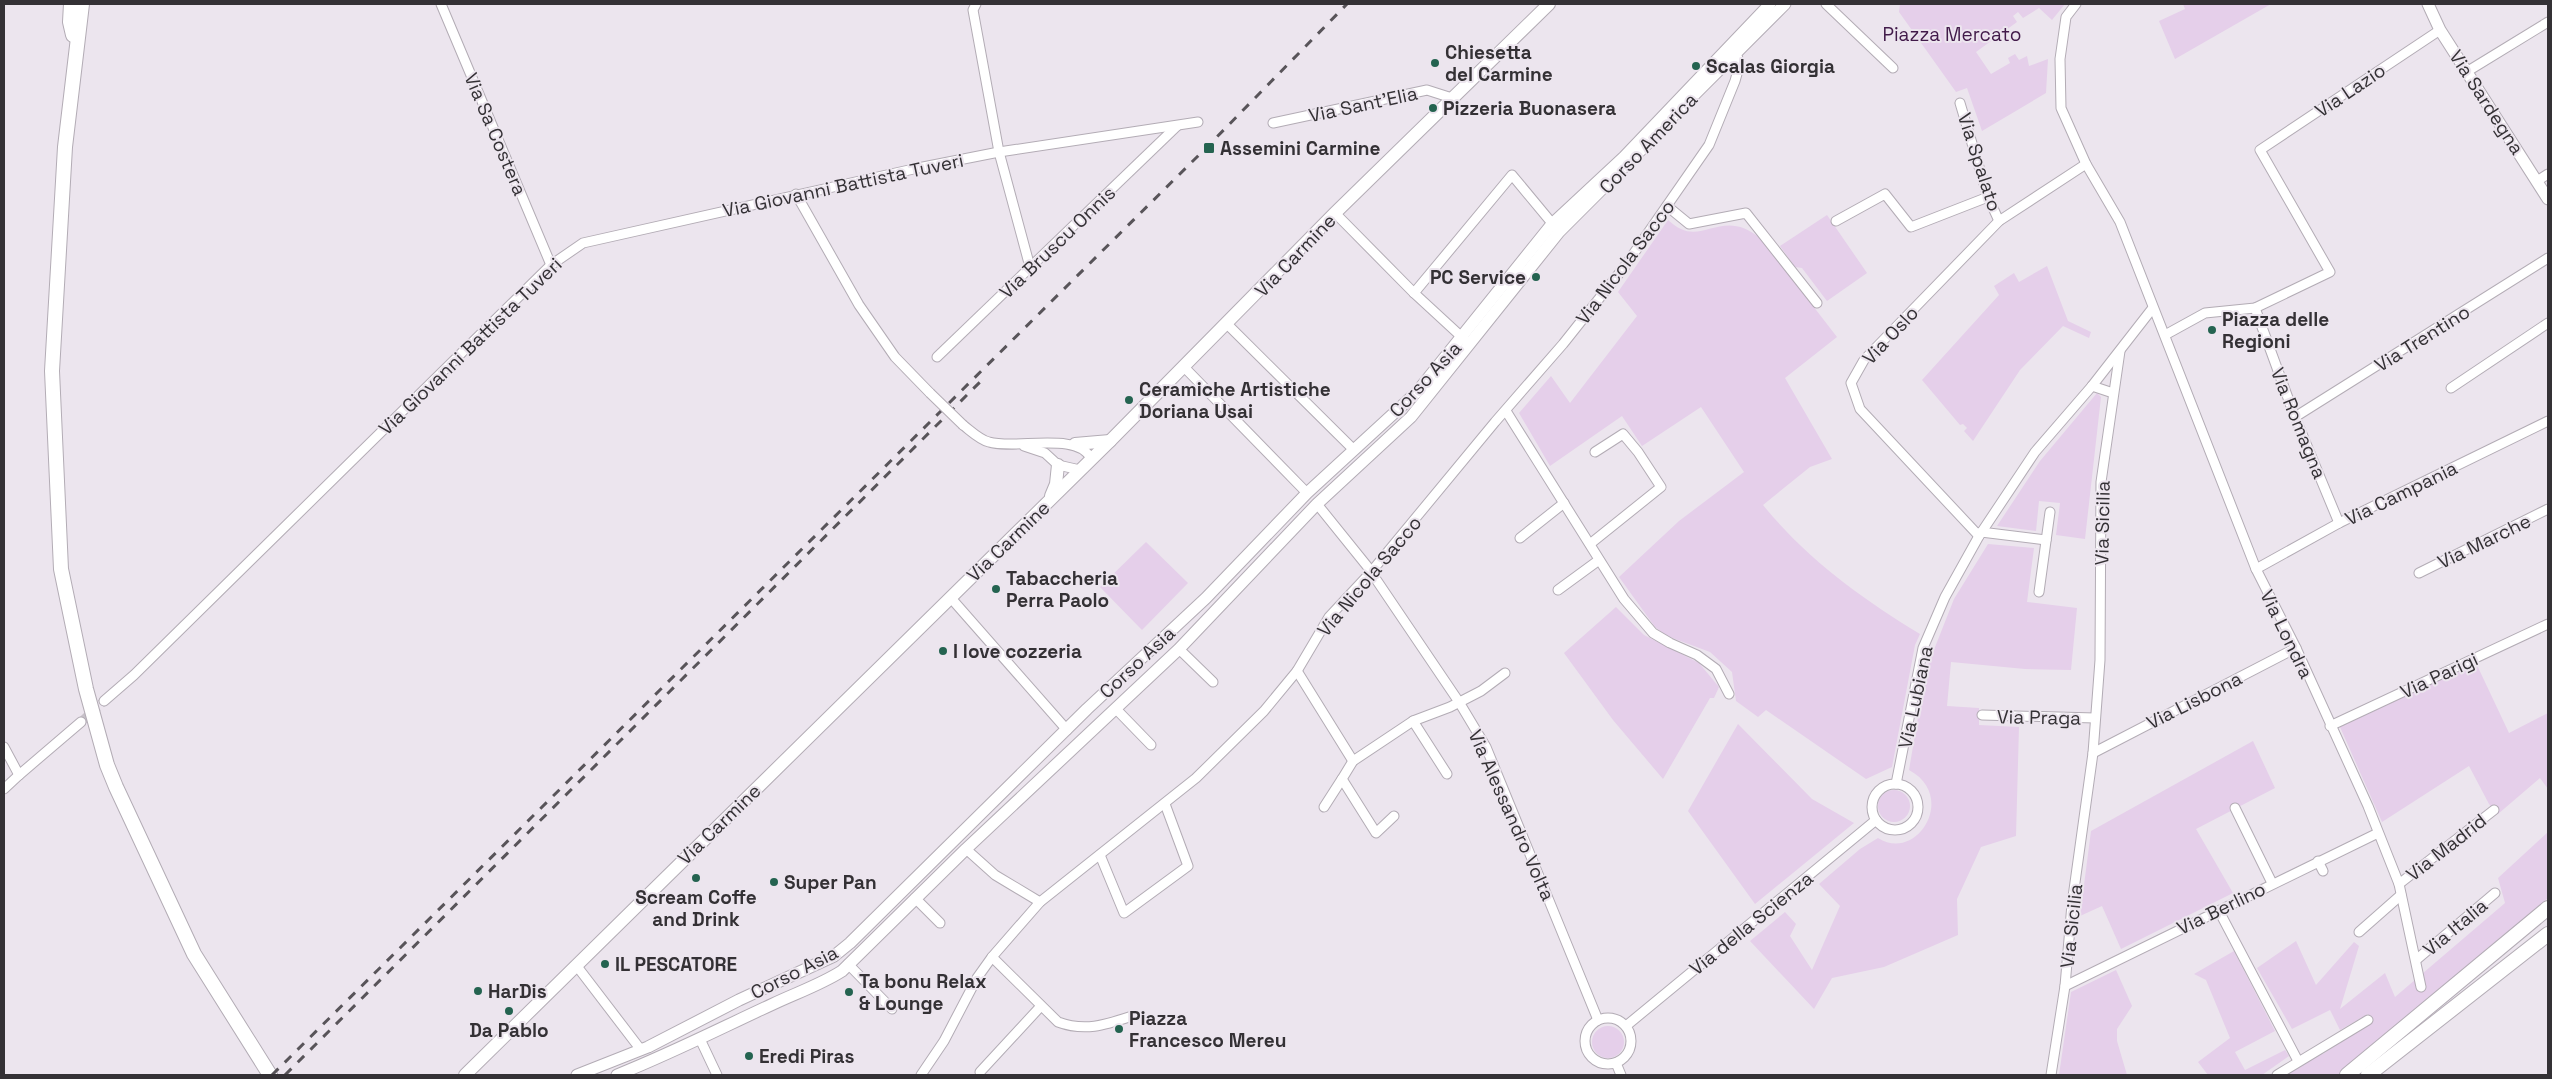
<svg xmlns="http://www.w3.org/2000/svg" width="2552" height="1079" viewBox="0 0 2552 1079" font-family="'Space Grotesk',sans-serif">
<style>
.green{fill:#e5cfea}
.lines{fill:none;stroke-linecap:round;stroke-linejoin:round}
.minor-tunnel{stroke:#c7c1c9;stroke-width:9;stroke-dasharray:9 4.5;stroke-linecap:butt}
.minor-casing{stroke:#b3acb5;stroke-width:11}
.tertiary-casing{stroke:#b3acb5;stroke-width:13}
.secondary-casing{stroke:#b3acb5;stroke-width:14}
.primary-casing{stroke:#b3acb5;stroke-width:16}
.minor{stroke:#fff;stroke-width:9}
.tertiary{stroke:#fff;stroke-width:11}
.secondary{stroke:#fff;stroke-width:12}
.primary{stroke:#fff;stroke-width:14}
.rail{stroke:#585459;stroke-width:3;stroke-dasharray:9 9;stroke-linecap:butt}
.minor-bridge-casing{stroke:#b3acb5;stroke-width:11;stroke-linecap:butt}
.minor-bridge{stroke:#fff;stroke-width:9}
.poi-dot{fill:#246350;stroke:#ece5ee;stroke-width:2}
.labels{text-anchor:middle;stroke-width:4;stroke-linejoin:round;paint-order:stroke}
.park-label{font-size:19px;fill:#421b4a;stroke:#ece5ee}
.poi-label{font-size:19px;font-weight:bold;fill:#343135;stroke:#ece5ee;text-anchor:start}
.street-label{font-size:19px;fill:#343135;stroke:#ece5ee}
</style>
<rect width="100%" height="100%" fill="#ece5ee"/>
<g class="green">
<path d="M1900,4H2065L2052,20L2039,8L2023,18L2018,12L2013,16L2017,22L1976,52L1991,74L2010,63L2008,58L2015,54L2019,60L2027,56L2029,66L2048,59L2046,93L1982,131L1967,88L1956,92L1899,12Z"/>
<path d="M2183,4H2271L2175,59L2159,21L2185,9Z"/>
<path d="M1827,215L1867,273L1827,301L1802,268L1795,267L1780,246Z"/>
<path d="M1668,220C1672,223 1676,227 1681,229C1706,241 1726,208 1762,240L1837,337L1785,378L1832,459L1810,467L1763,505C1807,559 1861,598 1920,634L1915,645L1892,767L1866,779L1766,710L1758,717L1736,701L1732,672L1710,652L1667,636L1655,627L1619,577L1679,521L1744,472L1701,407L1642,446L1622,416L1550,466L1519,413L1551,376L1570,403L1637,316L1618,292Z"/>
<path d="M2047,266L2068,321L2091,332L2089,338L2063,326L2020,370L1973,441L1964,431L1967,428L1963,424L1960,425L1922,380L1999,295L1994,286L2014,273L2019,282Z"/>
<path d="M2097,393L2101,397L2085,539L2056,535L2060,503L2039,501L2036,531L1997,526L2040,461Z"/>
<path d="M1146,542L1188,583L1142,630L1100,587Z"/>
<path d="M1988,544L2034,548L2027,602L2077,608L2071,670L2025,669L1951,662L1947,706L1979,708V725L2019,727L2016,836L1981,847L1957,899L1958,935L1884,967L1832,978L1814,1009L1750,941L1785,912L1796,924L1790,936L1812,970L1840,906L1819,884L1860,849L1878,838C1917,863 1958,796 1909,770L1926,670L1954,599Z"/>
<path d="M1616,607L1644,635L1699,663L1719,687L1714,698H1710L1663,779L1613,720L1564,653Z"/>
<path d="M2476,663L2509,733L2548,713V789L2540,778L2498,814L2489,804L2469,766L2382,822L2340,727Z"/>
<path d="M1738,724L1812,799L1854,823L1755,904L1688,811Z"/>
<path d="M2253,741L2275,788L2196,829L2233,893L2121,949L2102,906L2080,916L2091,831Z"/>
<circle cx="1894" cy="806" r="16"/>
<path d="M2548,832V898L2339,1075H2284L2314,1055L2323,1054L2370,1022L2368,1014L2340,1030L2330,1010L2292,1029L2257,968L2296,941L2316,985L2354,942L2359,946L2340,1009L2385,973L2395,997L2505,903L2498,878Z"/>
<path d="M2234,951L2275,1031L2235,1052L2245,1070L2285,1050L2289,1056L2262,1075H2208L2198,1062L2230,1038L2206,980L2194,974Z"/>
<path d="M2116,970L2132,1006L2117,1029V1041L2127,1075H2059L2071,992Z"/>
<circle cx="1608" cy="1042" r="16"/>
</g>
<g class="lines">
<path class="minor-tunnel" d="M81,722L104,701"/>
<g class="minor-casing">
<g id="minor">
<path d="M441,4L551,265"/>
<path d="M976,4L973,10L999,152L1030,267"/>
<path d="M1826,4L1893,68"/>
<path d="M2076,4L2066,17L2060,59L2061,108L2086,164L2120,222L2256,569L2296,648L2368,806L2399,884L2421,987"/>
<path d="M2468,71L2548,22"/>
<path d="M1960,103L1988,197L1999,221"/>
<path d="M1273,123L1427,90L1452,98"/>
<path d="M2537,181L2548,174"/>
<path d="M796,194L859,305L895,357L930,393"/>
<path d="M1667,206L1689,224L1746,213L1817,303"/>
<path d="M1335,213L1414,293L1465,340"/>
<path d="M1836,221L1885,194L1911,227L1988,197"/>
<path d="M1414,293L1512,175L1556,228"/>
<path d="M2255,308L2295,417L2339,523"/>
<path d="M1227,324L1354,450"/>
<path d="M2165,335L2205,313L2255,308L2330,272L2260,150L2440,30"/>
<path d="M937,357L1177,126"/>
<path d="M1184,367L1307,493"/>
<path d="M2092,386L2113,393"/>
<path d="M2451,388L2548,323"/>
<path d="M1506,411L1624,599L1653,633L1670,643L1697,655L1716,669L1729,694"/>
<path d="M2295,417L2548,258"/>
<path d="M963,425C971,431 980,440 989,442C1015,450 1079,431 1091,459"/>
<path d="M1024,446L1045,453L1058,465L1080,470"/>
<path d="M1317,504L1367,566L1459,702L1486,747L1598,1020"/>
<path d="M1981,532L2046,540"/>
<path d="M1979,536L1860,409L1851,383L1864,360L1999,221L2086,164"/>
<path d="M1520,538L1564,503"/>
<path d="M1590,544L1661,487L1638,452L1623,434L1595,452"/>
<path d="M2256,569L2339,523L2548,421"/>
<path d="M2419,573L2548,509"/>
<path d="M1558,590L1599,560"/>
<path d="M2039,592L2050,512"/>
<path d="M950,597L1067,730"/>
<path d="M1179,649L1213,682"/>
<path d="M1297,671L1353,761"/>
<path d="M104,701L134,675L551,265L583,243L918,168L999,152L1198,122"/>
<path d="M1116,709L1151,745"/>
<path d="M1982,715L2095,718"/>
<path d="M1413,721L1447,774"/>
<path d="M2330,726L2548,624"/>
<path d="M4,747L19,775L81,722"/>
<path d="M2093,753L2296,648"/>
<circle cx="1895" cy="807" r="23"/>
<path d="M1896,784L1923,648L1945,597L1979,536L2035,452L2092,386L2152,309"/>
<path d="M4,789L19,775"/>
<path d="M1324,807L1342,779"/>
<path d="M2235,808L2272,883"/>
<path d="M1394,816L1376,833L1342,779L1353,761L1413,721L1450,707L1481,691L1505,673"/>
<path d="M966,849L995,875L1040,902"/>
<path d="M1100,855L1124,913L1188,866L1165,804"/>
<path d="M2318,861L2323,871"/>
<path d="M2399,884L2494,810"/>
<path d="M915,898L940,923"/>
<path d="M2219,911L2298,1061"/>
<path d="M2359,932L2401,895"/>
<path d="M992,957L1058,1022C1085,1032 1105,1025 1132,1016"/>
<path d="M2416,960L2495,893"/>
<path d="M848,964L892,1009"/>
<path d="M576,965L641,1050"/>
<path d="M2065,986L2378,833"/>
<circle cx="1608" cy="1041" r="23"/>
<path d="M1626,1026L1876,820"/>
<path d="M700,1039L717,1075"/>
<path d="M1616,1063L1621,1075"/>
<path d="M980,1072L1041,1006"/>
<path d="M921,1075L944,1041L977,978L992,957L1040,902L1196,778L1264,711L1297,671L1329,617L1371,572L1495,422L1563,344L1625,266L1709,145L1735,81L1740,63L1734,50"/>
<path d="M2051,1075L2065,986L2072,904L2093,753L2100,660L2101,482L2120,351"/>
<path d="M2277,1075L2368,1020"/>
</g>
</g>
<g class="tertiary-casing">
<g id="tertiary">
<path d="M2428,4L2440,30L2548,199"/>
<path d="M1667,122L1785,4"/>
<path d="M577,1075L648,1047L739,1000L834,956L850,943L1087,709L1206,598L1307,493L1417,392L1552,224L1624,157L1770,4"/>
<path d="M617,1075C670,1054 721,1028 773,1004C796,993 820,985 842,971L966,849L1179,649L1317,504L1411,417L1559,232L1648,143"/>
</g>
</g>
<g class="secondary-casing">
<g id="secondary">
<path d="M1075,444L1110,441"/>
<path d="M1051,496L1056,484L1058,465"/>
<path d="M465,1075L1110,441L1335,213L1549,4"/>
</g>
</g>
<g class="primary-casing">
<g id="primary">
<path d="M71,4L70,22L73,35"/>
<path d="M82,4L65,147L52,371L61,569L86,689L107,765L116,787L194,954L270,1075"/>
<path d="M2347,1075L2548,908"/>
<path d="M2368,1075L2548,934"/>
</g>
</g>
<use href="#minor" class="minor"/>
<use href="#tertiary" class="tertiary"/>
<use href="#secondary" class="secondary"/>
<use href="#primary" class="primary"/>
<g class="rail">
<path d="M272,1075L1208,146L1347,4"/>
<path d="M285,1075L981,381"/>
</g>
<g class="minor-bridge-casing">
<path id="minor-bridge" d="M930,393L963,425"/>
</g>
<use href="#minor-bridge" class="minor-bridge"/>
</g>
<g class="poi-dot">
<circle cx="1435" cy="63" r="5"/>
<circle cx="1696" cy="66" r="5"/>
<circle cx="1433" cy="108" r="5"/>
<rect x="1203" y="142" width="12" height="12" rx="2.5"/>
<circle cx="1536" cy="277" r="5"/>
<circle cx="2212" cy="330" r="5"/>
<circle cx="1129" cy="400" r="5"/>
<circle cx="996" cy="589" r="5"/>
<circle cx="943" cy="651" r="5"/>
<circle cx="696" cy="878" r="5"/>
<circle cx="774" cy="882" r="5"/>
<circle cx="605" cy="964" r="5"/>
<circle cx="478" cy="991" r="5"/>
<circle cx="849" cy="992" r="5"/>
<circle cx="509" cy="1011" r="5"/>
<circle cx="1119" cy="1029" r="5"/>
<circle cx="749" cy="1056" r="5"/>
</g>
<g class="labels">
<g class="park-label">
<text x="1952" y="41">Piazza Mercato</text>
</g>
<g class="poi-label">
<text x="1445" y="59">Chiesetta<tspan x="1445" dy="22">del Carmine</tspan></text>
<text x="1706" y="73">Scalas Giorgia</text>
<text x="1443" y="115">Pizzeria Buonasera</text>
<text x="1220" y="155">Assemini Carmine</text>
<text x="1526" y="284" text-anchor="end">PC Service</text>
<text x="2222" y="326">Piazza delle<tspan x="2222" dy="22">Regioni</tspan></text>
<text x="1139" y="396">Ceramiche Artistiche<tspan x="1139" dy="22">Doriana Usai</tspan></text>
<text x="1006" y="585">Tabaccheria<tspan x="1006" dy="22">Perra Paolo</tspan></text>
<text x="953" y="658">I love cozzeria</text>
<text x="784" y="889">Super Pan</text>
<text x="696" y="904" text-anchor="middle">Scream Coffe<tspan x="696" dy="22">and Drink</tspan></text>
<text x="615" y="971">IL PESCATORE</text>
<text x="859" y="988">Ta bonu Relax<tspan x="859" dy="22">&amp; Lounge</tspan></text>
<text x="488" y="998">HarDis</text>
<text x="1129" y="1025">Piazza<tspan x="1129" dy="22">Francesco Mereu</tspan></text>
<text x="509" y="1037" text-anchor="middle">Da Pablo</text>
<text x="759" y="1063">Eredi Piras</text>
</g>
<g class="street-label">
<text transform="translate(2350 90) rotate(-34)" y="7">Via Lazio</text>
<text transform="translate(2487 102) rotate(57)" y="7">Via Sardegna</text>
<text transform="translate(1363 104) rotate(-12)" y="7">Via Sant'Elia</text>
<text transform="translate(496 134) rotate(67)" y="7">Via Sa Costera</text>
<text transform="translate(1648 143) rotate(-46)" y="7">Corso America</text>
<text transform="translate(1980 162) rotate(72)" y="7">Via Spalato</text>
<text transform="translate(843 185) rotate(-12)" y="7">Via Giovanni Battista Tuveri</text>
<text transform="translate(1057 242) rotate(-44)" y="7">Via Bruscu Onnis</text>
<text transform="translate(1295 255) rotate(-46)" y="7">Via Carmine</text>
<text transform="translate(1625 262) rotate(-53)" y="7">Via Nicola Sacco</text>
<text transform="translate(1890 335) rotate(-47)" y="7">Via Oslo</text>
<text transform="translate(2422 338) rotate(-32)" y="7">Via Trentino</text>
<text transform="translate(470 346) rotate(-44)" y="7">Via Giovanni Battista Tuveri</text>
<text transform="translate(1425 379) rotate(-47)" y="7">Corso Asia</text>
<text transform="translate(2299 423) rotate(68)" y="7">Via Romagna</text>
<text transform="translate(2401 493) rotate(-26)" y="7">Via Campania</text>
<text transform="translate(2102 523) rotate(-89)" y="7">Via Sicilia</text>
<text transform="translate(1008 541) rotate(-44)" y="7">Via Carmine</text>
<text transform="translate(2484 541) rotate(-26)" y="7">Via Marche</text>
<text transform="translate(1369 576) rotate(-50)" y="7">Via Nicola Sacco</text>
<text transform="translate(2287 634) rotate(64)" y="7">Via Londra</text>
<text transform="translate(1137 662) rotate(-43)" y="7">Corso Asia</text>
<text transform="translate(2439 675) rotate(-25)" y="7">Via Parigi</text>
<text transform="translate(1915 697) rotate(-78)" y="7">Via Lubiana</text>
<text transform="translate(2194 700) rotate(-27)" y="7">Via Lisbona</text>
<text transform="translate(2039 717) rotate(1)" y="7">Via Praga</text>
<text transform="translate(1512 815) rotate(66)" y="7">Via Alessandro Volta</text>
<text transform="translate(719 824) rotate(-44)" y="7">Via Carmine</text>
<text transform="translate(2446 847) rotate(-38)" y="7">Via Madrid</text>
<text transform="translate(2221 908) rotate(-26)" y="7">Via Berlino</text>
<text transform="translate(1751 923) rotate(-39)" y="7">Via della Scienza</text>
<text transform="translate(2071 926) rotate(-84)" y="7">Via Sicilia</text>
<text transform="translate(2455 927) rotate(-40)" y="7">Via Italia</text>
<text transform="translate(794 972) rotate(-27)" y="7">Corso Asia</text>
</g>
</g>
<rect width="2552" height="1079" fill="none" stroke="#343135" stroke-width="10"/>
</svg>
